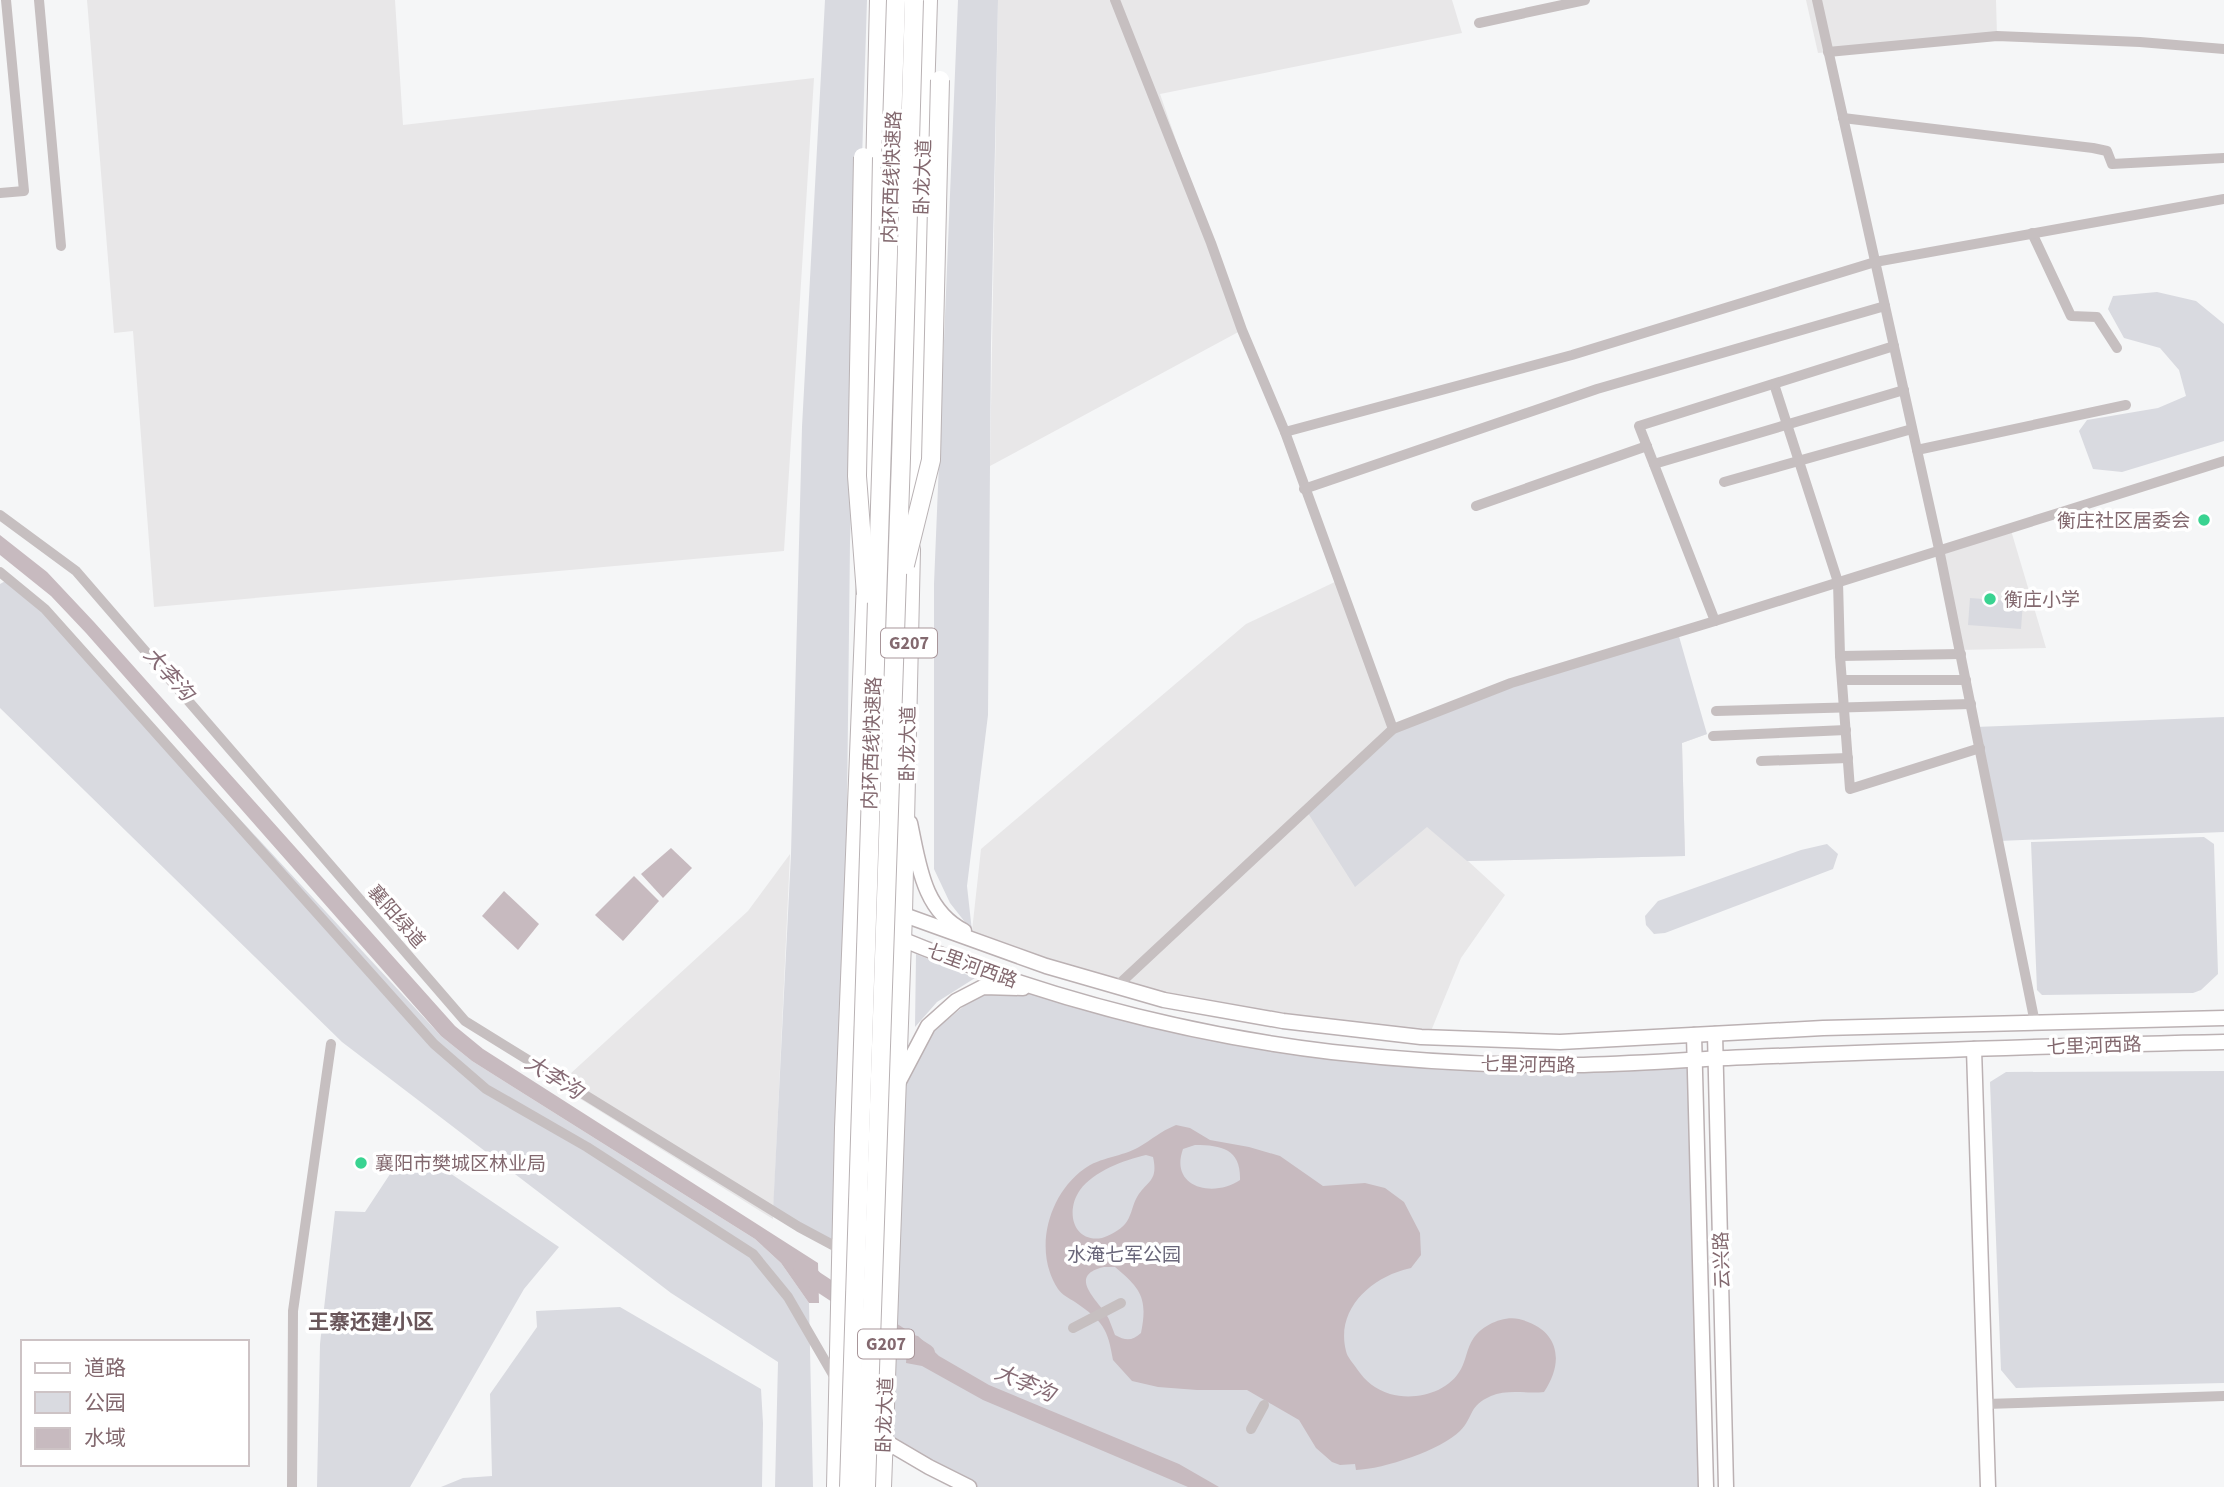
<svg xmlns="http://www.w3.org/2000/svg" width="2224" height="1487" viewBox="0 0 2224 1487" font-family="'Source Sans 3','Noto Sans SC',sans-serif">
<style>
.built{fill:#e8e7e8}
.green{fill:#d9dae0}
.water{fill:#c7babf;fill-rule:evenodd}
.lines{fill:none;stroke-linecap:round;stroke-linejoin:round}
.river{stroke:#c7babf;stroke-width:18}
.secondary-casing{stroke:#bbb1b3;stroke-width:17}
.highway-casing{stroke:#b9b2b4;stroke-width:20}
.street{stroke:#c6bfc0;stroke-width:10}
.secondary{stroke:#fff;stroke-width:14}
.highway{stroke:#fff;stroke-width:18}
.highway-bridge-casing{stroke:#b9b2b4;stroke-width:20;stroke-linecap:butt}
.highway-bridge{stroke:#fff;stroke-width:18}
.poi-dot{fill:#39d391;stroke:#fff;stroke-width:2.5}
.labels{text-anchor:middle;stroke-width:7;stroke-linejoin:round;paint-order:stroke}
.shield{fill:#fff;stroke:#a8969a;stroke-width:2}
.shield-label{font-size:18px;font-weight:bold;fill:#83696f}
.street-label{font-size:19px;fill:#83696f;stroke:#fff}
.poi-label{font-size:19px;fill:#83696f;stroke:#fff;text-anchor:start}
.park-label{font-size:19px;fill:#6a677a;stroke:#fff}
.water-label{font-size:21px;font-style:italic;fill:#856a74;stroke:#fff}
.neighbourhood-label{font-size:21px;font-weight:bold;fill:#69565a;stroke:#fff}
</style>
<rect width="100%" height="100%" fill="#f5f6f7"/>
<g class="built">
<path d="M87,0H395L403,125L814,78L784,551L154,607L133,331L114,333Z"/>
<path d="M998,0H1452L1462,33L1160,94L1242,330L990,466Z"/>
<path d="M1806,0H1996L1997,36L1818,53Z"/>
<path d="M2010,527L2046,648L1960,650L1939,549Z"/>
<path d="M1339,580L1393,729L1707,734L1682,743L1685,856L1468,861L1505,895L1461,958L1431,1031L1282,1016L1139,990L1008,950L972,931L981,849L1246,624Z"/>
<path d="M790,854L773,1219L558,1085L748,911Z"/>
</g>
<g class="green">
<path d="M825,0H867L850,542L842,1251L773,1211L791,854L802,427Z"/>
<path d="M958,0H998L991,343L988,715L967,886L972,931L950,903L934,869V584Z"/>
<path d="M2157,292L2196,301L2224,324V441L2122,472L2093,469L2079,431L2087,420L2158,408L2186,396L2179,370L2160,348L2124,338L2108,309L2113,296Z"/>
<path d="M9,579L45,609L441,1036L472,1061L755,1239L781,1263L809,1303L813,1487H775L778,1362L671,1293L342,1042L0,708V584Z"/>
<path d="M1970,598L2023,602L2021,629L1968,625Z"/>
<path d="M1678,633L1707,734L1682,743L1685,856L1467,861L1427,827L1355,887L1306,810L1393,729L1511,683Z"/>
<path d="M2224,717V832L1999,841L1975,727Z"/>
<path d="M2204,837L2214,844L2218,974L2201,990L2193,993L2042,995L2037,990L2031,842Z"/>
<path d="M1827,844L1838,854L1833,869L1665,933L1654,934L1646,925L1645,916L1658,901L1801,850Z"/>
<path d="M916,954L975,978L937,1002L915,1027Z"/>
<path d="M1036,988L1152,1021L1463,1063L1694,1059L1706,1487H969L883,1440L896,1088L935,1030L970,1001L993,991Z"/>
<path d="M2224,1071V1383L2016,1388L2001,1370L1990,1082L2006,1072Z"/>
<path d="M396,1165H438L559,1247L524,1289L410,1487H317L320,1344L335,1211L365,1212Z"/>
<path d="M620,1307L761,1389L763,1423L762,1487H441L463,1478L492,1476L490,1394L537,1327L536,1311Z"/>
</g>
<g class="water">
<path d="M0,535L47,572L94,622L455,1026L483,1049L818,1263L819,1303H809L781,1263L755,1239L472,1061L441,1036L86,633L51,596L0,555Z"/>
<path d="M671,848L692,868L663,898L641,874Z"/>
<path d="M634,876L659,901L623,941L595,915Z"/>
<path d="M504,891L539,924L518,950L482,916Z"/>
<path d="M1176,1125L1190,1128L1210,1140L1249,1147L1280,1156L1323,1186L1365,1183L1385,1188L1404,1202L1420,1233L1421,1255L1411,1268C1373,1276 1335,1308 1346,1351C1347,1357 1354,1364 1357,1369C1366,1382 1375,1389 1390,1394C1415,1401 1448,1393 1461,1369C1466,1360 1467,1348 1473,1339C1481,1326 1503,1315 1519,1319C1559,1329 1565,1361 1544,1392C1527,1394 1507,1389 1491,1396C1468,1406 1474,1417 1460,1431C1441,1450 1384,1469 1356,1470L1355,1464L1340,1465L1332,1462L1316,1448L1299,1420L1247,1390H1197L1158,1387L1132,1381L1113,1360C1108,1329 1103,1321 1075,1302C1069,1298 1062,1295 1058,1289C1033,1251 1048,1195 1084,1169C1100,1157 1122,1157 1139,1147C1153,1139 1159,1132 1176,1125ZM1195,1145C1223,1145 1241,1150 1240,1180C1214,1198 1169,1188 1183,1149ZM1146,1155L1153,1157C1159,1183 1145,1181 1136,1199C1132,1207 1131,1217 1125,1224C1120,1230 1109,1236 1102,1238C1073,1243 1065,1211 1080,1190C1094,1171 1124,1160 1146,1155ZM1104,1267H1115C1141,1289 1148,1298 1141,1333C1132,1341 1126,1341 1115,1335C1112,1328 1110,1320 1106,1314C1095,1298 1068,1275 1104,1267Z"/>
<path d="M908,1334L918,1336L939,1356L989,1385L1179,1464L1219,1487H1188L983,1400L922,1366L906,1363Z"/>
</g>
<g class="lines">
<g class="river">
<path d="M802,1268L815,1280L850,1303"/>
<path d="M876,1321L926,1353"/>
</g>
<g class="secondary-casing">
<g id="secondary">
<path d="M910,823C919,865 923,910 964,931"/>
<path d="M896,912L1046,966L1164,1000L1283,1021L1421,1037L1560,1042L1823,1028L2224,1018"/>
<path d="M894,936C1034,994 1181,1034 1332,1052C1412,1061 1494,1066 1575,1065C1633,1064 1692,1059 1750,1057C1908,1051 2066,1045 2224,1042"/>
<path d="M1715,1034L1726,1487"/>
<path d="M1694,1035L1706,1487"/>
<path d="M1974,1049L1988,1487"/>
<path d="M898,1083L928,1026L956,1001L983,987L1023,988"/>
<path d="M883,1440L929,1467L969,1487"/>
</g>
</g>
<g class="highway-casing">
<g id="highway">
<path d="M912,518L928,0"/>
<path d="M867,522L879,0"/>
<path d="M836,1487L844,1128L866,581"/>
<path d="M882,1487L903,914L911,549"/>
</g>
</g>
<g class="street">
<path d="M39,0L61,246"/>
<path d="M1115,0L1211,243L1242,330L1285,432L1393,729"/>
<path d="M1817,0L1939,549L2035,1023"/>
<path d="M1479,23L1585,0"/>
<path d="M1828,52L1997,36L2140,42L2224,49"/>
<path d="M1843,118L2093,148L2107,151L2112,164L2224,158"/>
<path d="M0,193L24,191L6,0"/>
<path d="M2032,233L2071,316L2097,317L2117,348"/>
<path d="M1774,384L1838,582L1840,656L1850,789L1980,748"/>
<path d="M1285,432L1572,355L1875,262L2224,199"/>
<path d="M1917,450L2126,405"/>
<path d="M1654,464L1904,390"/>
<path d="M1724,482L1912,429"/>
<path d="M1304,489L1597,389L1885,306"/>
<path d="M1476,506L1647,446"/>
<path d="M0,515L76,571L465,1021L799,1227L842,1250"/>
<path d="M0,572L45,609L434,1044L486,1089L587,1147L753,1254L788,1297L835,1378"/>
<path d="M1715,621L1639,426L1894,346"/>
<path d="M1840,656L1961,654"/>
<path d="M1842,680H1966"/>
<path d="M1716,711L1971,704"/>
<path d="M1713,736L1846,730"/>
<path d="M1761,761L1848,758"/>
<path d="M1116,987L1393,729L1511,683L1715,621L2224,461"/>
<path d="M1073,1328L1121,1303"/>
<path d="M1986,1404L2224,1396"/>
<path d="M1251,1429L1264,1405"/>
<path d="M292,1487L293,1311L331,1044"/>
</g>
<use href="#secondary" class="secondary"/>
<use href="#highway" class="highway"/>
<g class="highway-bridge-casing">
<g id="highway-bridge">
<path d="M863,157L857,476L866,594"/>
<path d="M905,565L931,460L940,80"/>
<path d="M849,1487L896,0"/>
<path d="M866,1487L901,458L914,0"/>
</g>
</g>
<use href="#highway-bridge" class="highway-bridge"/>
</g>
<g class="poi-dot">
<circle cx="2204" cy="520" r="7"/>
<circle cx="1990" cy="599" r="7"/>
<circle cx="361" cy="1163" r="7"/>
</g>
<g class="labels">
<g class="shield">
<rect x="881" y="628.5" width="56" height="29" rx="5"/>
<rect x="858" y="1329.5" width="56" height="29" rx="5"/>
</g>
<g class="shield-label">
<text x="909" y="649">G207</text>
<text x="886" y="1350">G207</text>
</g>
<g class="street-label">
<text transform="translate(891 177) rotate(-88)" y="7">内环西线快速路</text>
<text transform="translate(922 177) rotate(-88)" y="7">卧龙大道</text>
<text transform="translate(871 743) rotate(-88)" y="7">内环西线快速路</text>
<text transform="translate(907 744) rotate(-89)" y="7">卧龙大道</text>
<text transform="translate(397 916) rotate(49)" y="7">襄阳绿道</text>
<text transform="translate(972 965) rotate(20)" y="7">七里河西路</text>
<text transform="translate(2094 1045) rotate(-2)" y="7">七里河西路</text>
<text transform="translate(1528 1064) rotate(1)" y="7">七里河西路</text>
<text transform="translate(1721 1260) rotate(-92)" y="7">云兴路</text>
<text transform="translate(884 1415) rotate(-88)" y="7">卧龙大道</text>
</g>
<g class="poi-label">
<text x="2190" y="527" text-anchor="end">衡庄社区居委会</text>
<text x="2004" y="606">衡庄小学</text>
<text x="375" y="1170">襄阳市樊城区林业局</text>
</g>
<g class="park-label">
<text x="1124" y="1261">水淹七军公园</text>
</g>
<g class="water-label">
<text transform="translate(169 674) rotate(48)" y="7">大李沟</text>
<text transform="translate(554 1077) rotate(32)" y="7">大李沟</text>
<text transform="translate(1025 1383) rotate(23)" y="7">大李沟</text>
</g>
<g class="neighbourhood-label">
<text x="371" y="1329">王寨还建小区</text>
</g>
</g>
<rect x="21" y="1340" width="228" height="126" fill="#ffffff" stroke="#cdc3c5" stroke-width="2"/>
<rect x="35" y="1363" width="35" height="10" fill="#ffffff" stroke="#cdc3c5" stroke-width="2"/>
<text x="84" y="1375" font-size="21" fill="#83696f">道路</text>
<rect x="35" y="1392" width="35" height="21" fill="#d9dae0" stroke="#cdc3c5" stroke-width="2"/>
<text x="84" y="1410" font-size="21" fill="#83696f">公园</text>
<rect x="35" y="1428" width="35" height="21" fill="#c7babf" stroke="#cdc3c5" stroke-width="2"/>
<text x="84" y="1445" font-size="21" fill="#83696f">水域</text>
</svg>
